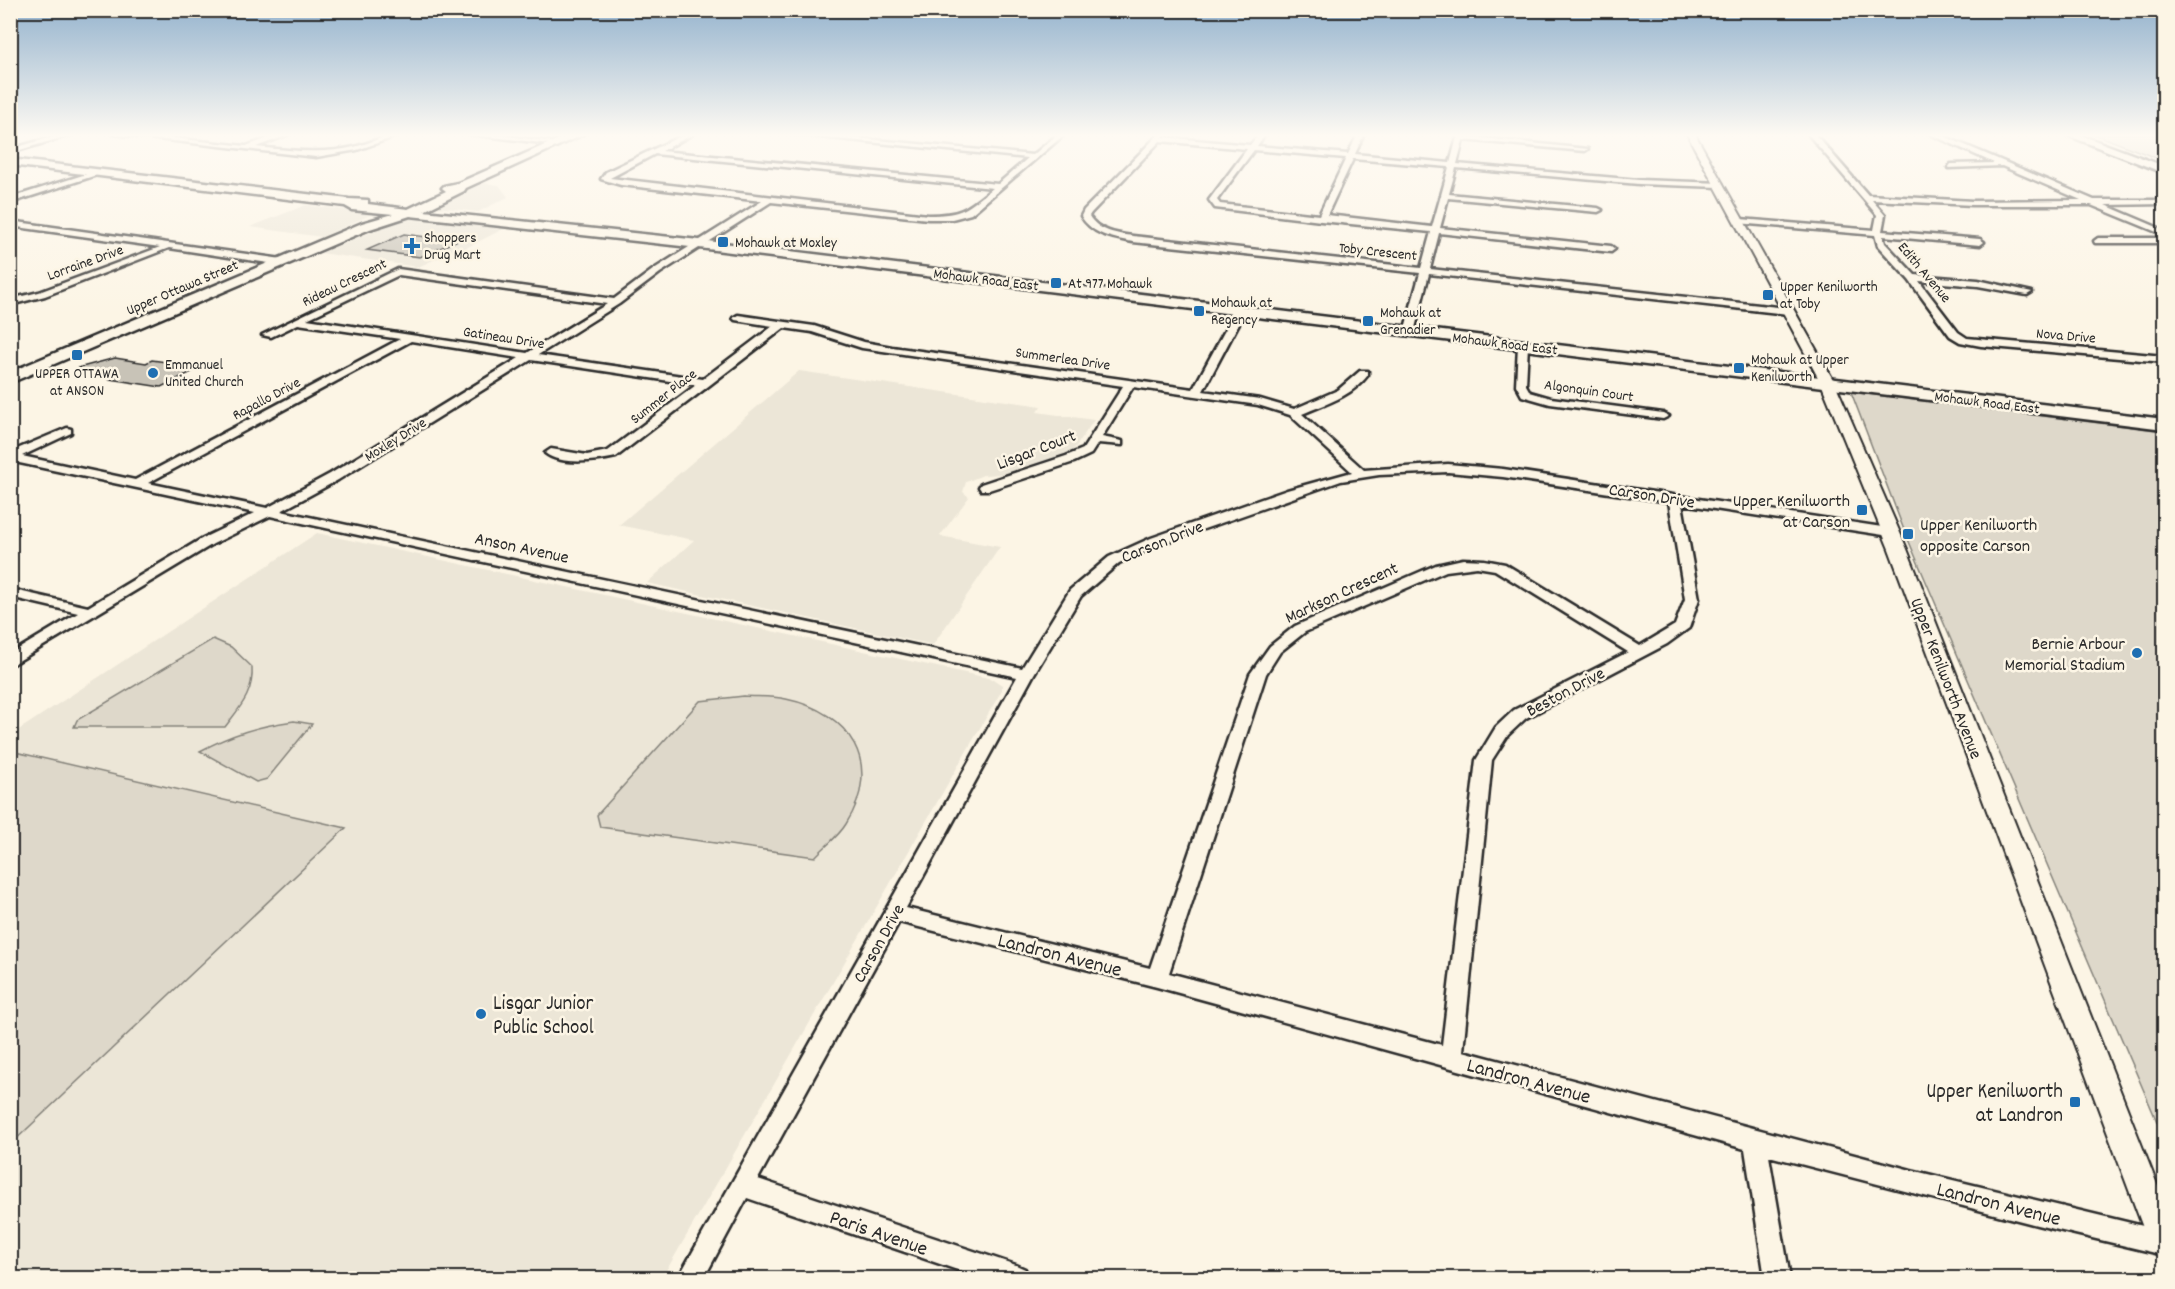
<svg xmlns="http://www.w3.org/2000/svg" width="2175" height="1289" font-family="Dekko,sans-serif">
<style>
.built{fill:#ece6d7}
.green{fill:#ded8ca;stroke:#84827a;stroke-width:1.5}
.building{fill:#c8c3b7;stroke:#2b2b2b;stroke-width:1.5}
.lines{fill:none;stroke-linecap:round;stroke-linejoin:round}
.minor-casing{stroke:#2b2b2b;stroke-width:5}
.tertiary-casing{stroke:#2b2b2b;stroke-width:4}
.secondary-casing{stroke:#2b2b2b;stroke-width:5}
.minor{fill:#fcf5e5;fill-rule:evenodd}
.tertiary{fill:#fcf5e5;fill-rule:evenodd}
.secondary{fill:#fcf5e5;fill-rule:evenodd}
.poi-dot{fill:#1f6fb2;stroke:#fcf5e5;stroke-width:2}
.labels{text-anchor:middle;stroke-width:5;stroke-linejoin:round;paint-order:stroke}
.far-poi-label{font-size:15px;fill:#2b2b2b;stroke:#fcf5e5;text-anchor:start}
.far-street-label{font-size:15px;fill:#2b2b2b;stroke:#fcf5e5}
.street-label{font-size:18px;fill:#2b2b2b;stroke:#fcf5e5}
.poi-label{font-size:18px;fill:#2b2b2b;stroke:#fcf5e5;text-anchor:end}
.near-street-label{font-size:21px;fill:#2b2b2b;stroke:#fcf5e5}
.near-poi-label{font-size:21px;fill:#2b2b2b;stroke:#fcf5e5;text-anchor:start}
</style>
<rect width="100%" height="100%" fill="#fcf5e5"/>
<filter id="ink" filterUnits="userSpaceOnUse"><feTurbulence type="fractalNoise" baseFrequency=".0167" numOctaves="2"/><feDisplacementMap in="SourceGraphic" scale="12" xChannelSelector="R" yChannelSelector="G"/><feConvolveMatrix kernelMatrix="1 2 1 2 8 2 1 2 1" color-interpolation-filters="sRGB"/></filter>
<g filter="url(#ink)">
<g class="built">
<polygon points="483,183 499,185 508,197 478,212 437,207 441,202"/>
<polygon points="306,205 370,213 372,214 322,237 250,227"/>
<polygon points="414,218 507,227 460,251 453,251 418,267 321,253 398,221"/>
<polygon points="799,371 1041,406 1037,412 1094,420 1075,448 1067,454 1002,474 983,475 966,482 963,492 969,497 940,536 1000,547 933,645 647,583 694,540 619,525"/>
<polygon points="317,533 993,679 1002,685 1002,690 662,1278 11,1278 11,1144 346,828 11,751 11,735"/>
</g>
<g class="green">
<polygon points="2093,134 2164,134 2164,161 2102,137"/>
<polygon points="1851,392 2164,431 2164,1138 1904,530"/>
<path d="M213,639L231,647L252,667C254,693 240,707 225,727H74L77,720Z"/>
<path d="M744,696C758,697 772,696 786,699C850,712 884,764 846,824C839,836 825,846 815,857L600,827L597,815L700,701Z"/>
<path d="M294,721L312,724L267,779L256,782L200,751C232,734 258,726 294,721Z"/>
<polygon points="11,751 346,828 11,1144 10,751"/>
</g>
<g class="building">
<polygon points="404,234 456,241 420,257 367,250"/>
<polygon points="115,358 146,363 152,360 202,367 161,387 110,379 118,375 78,368"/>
</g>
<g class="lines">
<defs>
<g id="minor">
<polygon points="63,134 74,134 10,153 10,149"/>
<path d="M113,134H136L246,146L280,134H290L256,147C289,150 321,155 354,147C371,143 386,134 403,134L357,150L316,157Z"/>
<polygon points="469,134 492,134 561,143 558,145"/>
<path d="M685,134H693L662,151L998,184L1028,158L790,134H815L1033,155L1058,134H1065L971,214L952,219H928L771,202L660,273L619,304L538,355L703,379L773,326L735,320L733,318L738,315L814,326L864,342L892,347L1193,389L1236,310L1241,307L1246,310L1203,391L1260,399L1294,409L1338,390L1360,371H1368V375C1351,397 1326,404 1302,414L1364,470L1448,464L1503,469L1895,529L1897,532L1890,536L1682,504L1699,599L1689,628L1667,644L1526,718L1508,735L1492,760L1463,1051L1911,1170L2164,1231V1255L2037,1225L1769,1156L1790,1278H1765L1745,1149L1157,987L899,922L758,1179L1016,1265L1025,1269L1028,1278H981L747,1198L704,1278H678L1017,677L270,516L213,544L10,666V654L78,613L10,597V589L88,607L203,538L255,513L10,461V452L67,428L71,429V433L22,456L135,480L400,339L298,324L271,337L262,335L398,269L614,299L654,269L762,201L621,185L601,179L606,172ZM655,154L993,188C967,209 963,215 928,215L610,178ZM399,275L607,304L527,353L307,319ZM784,328L812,332L862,348L1123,386L1083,449L1066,456L981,484L979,487L981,490H989L1074,462L1091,454L1098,443L1122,445V441L1102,437L1133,387L1258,405L1290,415L1352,472L1287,490L1151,538L1109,557L1070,590L1022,668L281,511L338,480L531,360L696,385L608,451L587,455L551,449L545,453C561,466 598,461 616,457ZM411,341L519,358L330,474L267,508L148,483ZM1448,472L1503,477L1669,502L1685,599L1675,625L1640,646L1505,564L1484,560L1463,559L1436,565L1295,626L1270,646L1250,674L1150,968L906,908L1034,674L1081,596L1119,563L1161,544L1341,481L1379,475ZM1477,567L1495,570L1628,652L1514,710L1496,727L1476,760L1442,1045L1169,973L1266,674L1280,652L1305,632L1446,571Z"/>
<path d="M1159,134H1166L1163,137L1250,145L1259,134H1265L1257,146L1348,154L1358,134H1364L1355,154L1450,163L1458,134H1464V136L1588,149L1585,151L1463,140L1457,164L1639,180L1722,183V187H1719L1639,184L1456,168L1449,194L1598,208L1602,210L1598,212L1448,198L1440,228L1611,246L1615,249L1611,252L1439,233L1430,269L1788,308L1793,311L1788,314L1429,274L1414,332L1405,334L1404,332L1420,273L1133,242C1113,238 1092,235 1081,216L1084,210ZM1160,141L1247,149L1209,200L1215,208L1321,221L1431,232L1421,268L1133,236C1117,234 1098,231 1089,216L1091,213ZM1254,150L1346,158L1319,215L1220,204L1217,200ZM1353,159L1449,167L1432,227L1327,215Z"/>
<polygon points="1808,134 1815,134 1868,195 1973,201 2081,200 2002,166 1948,168 1951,164 1994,163 1930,134 1939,134 2094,200 2164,200 2164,204 2105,205 2164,230 2164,235 2091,205 1973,205 1872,200 1885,215 1882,231 1980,239 1984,242 1980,245 1883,236 1885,243 1915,275 1978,280 2032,292 2027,295 1978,286 1919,281 1958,332 1967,338 2164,356 2164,362 1981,346 1960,342 1950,336 1909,280 1878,246 1875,235 1737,223 1737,219 1740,219 1874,230 1877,215"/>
<polygon points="99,170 106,172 10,203 10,198"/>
<polygon points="10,221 282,259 286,262 282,265 169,248 45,296 10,305 10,299 39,292 160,247 10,226"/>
<polygon points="2098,238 2164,238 2164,243 2095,243 2094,241"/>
<polygon points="1523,342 1528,345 1526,385 1530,392 1551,398 1663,413 1669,416 1663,419 1550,404 1522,396 1516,385 1518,345"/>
</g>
<polygon id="tertiary" points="1687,134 1695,134 1835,383 1907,549 2164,1202 2164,1257 2153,1252 2148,1241 1889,549 1821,383"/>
<g id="secondary">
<polygon points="570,134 584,134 466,188 464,191 424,211 699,240 2164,419 2164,429 699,248 410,216 370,229 10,383 10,372 362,223 393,214 352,210 345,206 10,165 10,159 349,199 368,200 368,204 408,209 446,191 442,188 444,186 458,183"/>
<polygon points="2064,134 2078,134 2164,166 2164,173"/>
</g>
</defs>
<use href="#minor" class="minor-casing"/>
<use href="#tertiary" class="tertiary-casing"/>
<use href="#secondary" class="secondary-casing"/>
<use href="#minor" class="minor"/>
<use href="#tertiary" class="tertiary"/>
<use href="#secondary" class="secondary"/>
</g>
</g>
<linearGradient id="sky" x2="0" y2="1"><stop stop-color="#93b2cd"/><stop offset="0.43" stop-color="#fefaf3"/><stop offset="1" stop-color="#fefaf3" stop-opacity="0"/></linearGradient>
<rect width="2175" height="315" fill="url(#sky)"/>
<g class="poi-dot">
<rect x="717" y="236" width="12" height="12" rx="3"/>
<path d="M409 237h6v6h6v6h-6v6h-6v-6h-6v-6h6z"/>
<rect x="1050" y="277" width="12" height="12" rx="3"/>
<rect x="1762" y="289" width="12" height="12" rx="3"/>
<rect x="1193" y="305" width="12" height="12" rx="3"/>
<rect x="1362" y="315" width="12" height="12" rx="3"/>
<rect x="71" y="349" width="12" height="12" rx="3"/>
<rect x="1733" y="362" width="12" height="12" rx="3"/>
<circle cx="153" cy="373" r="6"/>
<rect x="1856" y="504" width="12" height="12" rx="3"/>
<rect x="1902" y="528" width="12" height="12" rx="3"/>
<circle cx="2137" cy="653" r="6"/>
<circle cx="481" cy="1014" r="6"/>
<rect x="2069" y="1096" width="12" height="12" rx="3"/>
</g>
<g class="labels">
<g class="far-poi-label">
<text x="424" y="242">Shoppers<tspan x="424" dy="17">Drug Mart</tspan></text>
<text x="735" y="247">Mohawk at Moxley</text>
<text x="1068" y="288">At 977 Mohawk</text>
<text x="1780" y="291">Upper Kenilworth<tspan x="1780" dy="17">at Toby</tspan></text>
<text x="1211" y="307">Mohawk at<tspan x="1211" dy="17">Regency</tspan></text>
<text x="1380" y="317">Mohawk at<tspan x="1380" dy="17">Grenadier</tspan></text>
<text x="1751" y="364">Mohawk at Upper<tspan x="1751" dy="17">Kenilworth</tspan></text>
<text x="165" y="369">Emmanuel<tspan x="165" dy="17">United Church</tspan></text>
<text x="77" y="378" text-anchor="middle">UPPER OTTAWA<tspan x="77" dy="17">at ANSON</tspan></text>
</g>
<g class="far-street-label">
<text transform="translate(1378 251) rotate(6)" y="5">Toby Crescent</text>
<text transform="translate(85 262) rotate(-20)" y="5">Lorraine Drive</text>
<text transform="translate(1925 272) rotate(50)" y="5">Edith Avenue</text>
<text transform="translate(986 279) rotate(7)" y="5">Mohawk Road East</text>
<text transform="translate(344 282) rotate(-26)" y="5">Rideau Crescent</text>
<text transform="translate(182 287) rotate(-23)" y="5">Upper Ottawa Street</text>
<text transform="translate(2066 335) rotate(5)" y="5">Nova Drive</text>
<text transform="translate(504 337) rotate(9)" y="5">Gatineau Drive</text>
<text transform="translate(1505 343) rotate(7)" y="5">Mohawk Road East</text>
<text transform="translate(1063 358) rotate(8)" y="5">Summerlea Drive</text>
<text transform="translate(1589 390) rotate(8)" y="5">Algonquin Court</text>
<text transform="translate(663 396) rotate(-38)" y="5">Summer Place</text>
<text transform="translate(266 398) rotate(-28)" y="5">Rapallo Drive</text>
<text transform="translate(1987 402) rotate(7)" y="5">Mohawk Road East</text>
<text transform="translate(395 439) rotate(-32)" y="5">Moxley Drive</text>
</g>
<g class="street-label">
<text transform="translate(1036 449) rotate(-21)" y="6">Lisgar Court</text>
<text transform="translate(1652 495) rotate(9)" y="6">Carson Drive</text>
<text transform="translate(1162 541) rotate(-22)" y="6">Carson Drive</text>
<text transform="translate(522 547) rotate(12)" y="6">Anson Avenue</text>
<text transform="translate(1341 592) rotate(-25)" y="6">Markson Crescent</text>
<text transform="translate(1947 678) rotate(69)" y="6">Upper Kenilworth Avenue</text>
<text transform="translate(1565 691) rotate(-28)" y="6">Beston Drive</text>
<text transform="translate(878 943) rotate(-61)" y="6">Carson Drive</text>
</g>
<g class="poi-label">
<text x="1850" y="506">Upper Kenilworth<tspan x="1850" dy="21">at Carson</tspan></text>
<text x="1920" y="530" text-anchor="start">Upper Kenilworth<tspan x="1920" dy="21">opposite Carson</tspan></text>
<text x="2125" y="649">Bernie Arbour<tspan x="2125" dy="21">Memorial Stadium</tspan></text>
</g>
<g class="near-street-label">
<text transform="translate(1060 954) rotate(14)" y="7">Landron Avenue</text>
<text transform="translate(1529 1080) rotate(15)" y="7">Landron Avenue</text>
<text transform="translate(1999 1203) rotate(14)" y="7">Landron Avenue</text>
<text transform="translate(879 1232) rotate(19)" y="7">Paris Avenue</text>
</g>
<g class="near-poi-label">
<text x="493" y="1009">Lisgar Junior<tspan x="493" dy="24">Public School</tspan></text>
<text x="2063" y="1097" text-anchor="end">Upper Kenilworth<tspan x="2063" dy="24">at Landron</tspan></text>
</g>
</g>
<rect width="2175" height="1289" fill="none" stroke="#fcf5e5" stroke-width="36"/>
<rect x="18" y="18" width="2139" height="1253" fill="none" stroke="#2b2b2b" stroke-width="2" filter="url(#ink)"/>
</svg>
